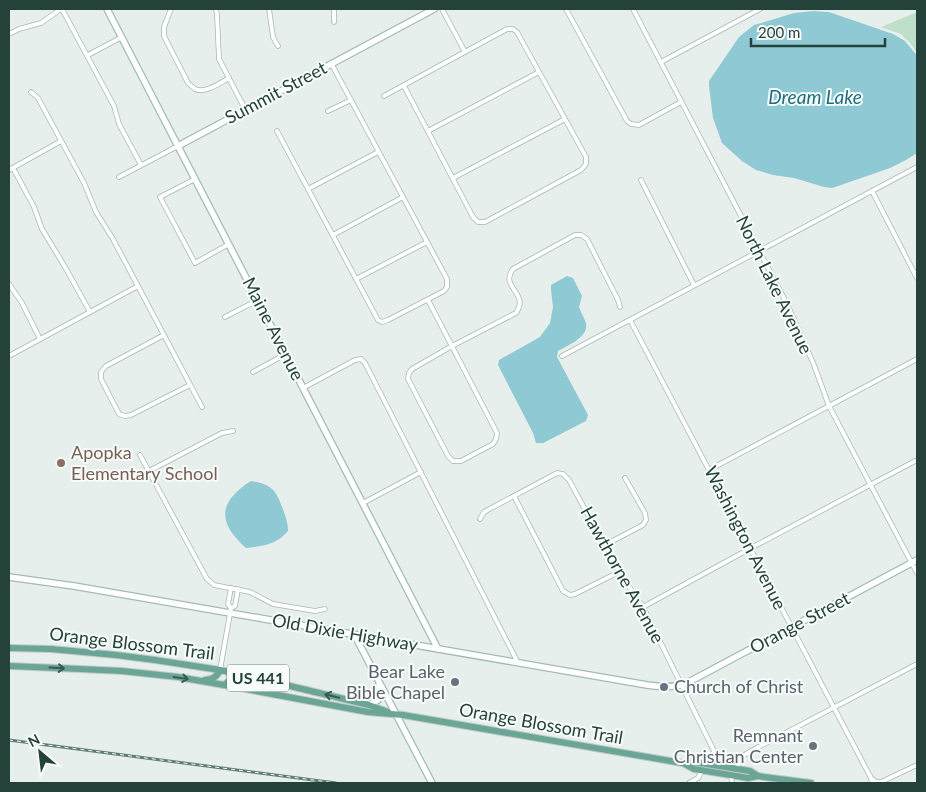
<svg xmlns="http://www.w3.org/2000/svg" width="926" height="792" font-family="Lato,sans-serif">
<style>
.green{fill:#bfe0c8}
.water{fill:#8ec9d4}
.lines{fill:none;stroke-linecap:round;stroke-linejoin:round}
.street-casing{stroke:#a8b8b2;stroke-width:5.5}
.secondary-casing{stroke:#a4bbb3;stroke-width:8}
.primary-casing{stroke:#c2cac8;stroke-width:8}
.street{stroke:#fff;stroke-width:4}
.secondary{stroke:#fff;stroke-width:5.5}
.primary{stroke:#6aa596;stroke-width:6}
.rail-casing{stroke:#5f7d75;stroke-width:3}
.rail{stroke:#f7fbf9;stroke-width:1;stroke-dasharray:4;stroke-linecap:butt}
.oneway{stroke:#365b51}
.education-dot{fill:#8d6e63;stroke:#f7fbf9;stroke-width:2}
.worship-dot{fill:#6b7280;stroke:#f7fbf9;stroke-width:2}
.labels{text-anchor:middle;stroke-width:4;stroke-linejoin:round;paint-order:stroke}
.shield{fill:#f7fbf9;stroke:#637a73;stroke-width:1}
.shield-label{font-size:16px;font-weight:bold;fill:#24423a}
.street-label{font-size:18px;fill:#24423a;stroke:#f7fbf9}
.education-label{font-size:18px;fill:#785e54;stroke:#f7fbf9;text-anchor:start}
.worship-label{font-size:18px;fill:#5b616d;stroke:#f7fbf9;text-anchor:end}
.water-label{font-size:19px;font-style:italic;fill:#1c6f80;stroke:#f7fbf9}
</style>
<rect width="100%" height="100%" fill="#e6efeb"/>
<polygon class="green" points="917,12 917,53 910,43 901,34 881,27"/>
<g class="water">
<polygon points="813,11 829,12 893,34 905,41 915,53 917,56 917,153 906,160 890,168 841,185 832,188 824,187 794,178 773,175 756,170 742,161 722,143 713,118 709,86 709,81 739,37 754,25 768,21 794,13"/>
<path d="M567,276L573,278L582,296L579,307C581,312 584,318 586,323C589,337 568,345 558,351L557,357L588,415L586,421L543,443H536L533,433L498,365L499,360L540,337L550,323L553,307L551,290V285Z"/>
<path d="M251,481C270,484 276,489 282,507C285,515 288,522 288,531C276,545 263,546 246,548C217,522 218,502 251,481Z"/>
</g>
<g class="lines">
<defs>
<g id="street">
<polyline points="62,9 114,106 119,124 141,165"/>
<path d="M171,9L164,27V36L188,83C189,84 194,88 195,89C205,94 220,83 229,78"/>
<polyline points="216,9 217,15 219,59 245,109"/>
<polyline points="269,9 273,37 278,46"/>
<polyline points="334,9 334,22"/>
<polyline points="442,9 465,52"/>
<polyline points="566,9 627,121 631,124 639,125 681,102"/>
<polyline points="633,9 788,306 814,365 829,406 917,573"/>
<polyline points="9,34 19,29 41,23 61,9"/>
<polyline points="88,55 122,37"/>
<polyline points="661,62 760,9"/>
<polyline points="31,92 38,98 84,183 96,212 113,239 202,407"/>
<polyline points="384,96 507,29 513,29 517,32 586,157 586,164 581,170 485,222 478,222 473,217 404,86"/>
<polyline points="328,111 351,100"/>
<polyline points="277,131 378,320 382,322 388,320 444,291 447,287 447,279 331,63"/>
<polyline points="428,131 539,72"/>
<polyline points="13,168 34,207 42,229 65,267 90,312"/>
<polyline points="9,170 61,141"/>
<polyline points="119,177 178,146"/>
<polyline points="453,178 565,119"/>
<polyline points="195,179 160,197 195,263 229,244"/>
<polyline points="641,180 694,285"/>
<polyline points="308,189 378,152"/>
<polyline points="872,191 917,278"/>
<polyline points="333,235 403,197"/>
<polyline points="356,279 427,242"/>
<polyline points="9,284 22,303 40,339"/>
<path d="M428,300L497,433L496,439L493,444L461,461H453L448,456L408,379L409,373L412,369L452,346L516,313C530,293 499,287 513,269L575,235H581L587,239L618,300L620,307"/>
<polyline points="225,317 258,300"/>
<polyline points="630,320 871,778 872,783"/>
<polyline points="164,335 106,366 101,372 101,379 119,414 125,416 131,415 190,385"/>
<polyline points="9,356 138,286"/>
<polyline points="562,356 917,167"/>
<polyline points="253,372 286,354"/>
<polyline points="303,388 355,360 361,359 365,363 518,663"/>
<polyline points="140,455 207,579 214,585 250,592 273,604 315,611 325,609"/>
<polyline points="709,470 917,359"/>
<polyline points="149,471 222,433 233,431"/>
<polyline points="514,496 563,591 570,595 575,594 619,572"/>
<polyline points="363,503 421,472"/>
<polyline points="480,519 484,512 557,473 563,474 569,480 619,572 643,607 715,753 718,761 717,766"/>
<polyline points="605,545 643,525 646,520 645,513 625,478"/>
<polyline points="643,607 751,548 917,460"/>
<polyline points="231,608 235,606 238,589"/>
<polyline points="231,608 228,604 231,588"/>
<polyline points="220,670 231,608"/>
<path d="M737,769C739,758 742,756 751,751L917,664"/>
<polyline points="731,775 732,783"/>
<polyline points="871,778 876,782 881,782 917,765"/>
<polyline points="689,783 698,778 702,770"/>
</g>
<g id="secondary">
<polyline points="107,9 438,649"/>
<polyline points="178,146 434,9"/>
<path d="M9,577L74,586L647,685C661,687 674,688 687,683L917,560"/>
<polyline points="354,634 432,783"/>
<polyline points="369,705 378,700 380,694 379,685"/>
</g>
<g id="primary">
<polyline points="9,648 51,649 116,655 155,660 220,670 265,680 369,705 388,712"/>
<polyline points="9,666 80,669 122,671 178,677 224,685 368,712 403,715 682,763 694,762 750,771 758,776 764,777 811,783"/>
<path d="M205,680C213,679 217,677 220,670"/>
<polyline points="224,685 234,677 241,676"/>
<polyline points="683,763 694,769 748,778 758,776"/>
</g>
</defs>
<use href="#street" class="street-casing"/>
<use href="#secondary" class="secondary-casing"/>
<use href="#primary" class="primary-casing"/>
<use href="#street" class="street"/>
<use href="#secondary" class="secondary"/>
<use href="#primary" class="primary"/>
<defs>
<polyline id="rail" points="9,740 336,783"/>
</defs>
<use href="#rail" class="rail-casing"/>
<use href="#rail" class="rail"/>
</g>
<defs><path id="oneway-shaft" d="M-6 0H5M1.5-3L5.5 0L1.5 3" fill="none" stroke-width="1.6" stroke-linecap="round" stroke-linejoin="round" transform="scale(1.25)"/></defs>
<g class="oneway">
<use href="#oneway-shaft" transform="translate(57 668) rotate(3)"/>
<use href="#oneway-shaft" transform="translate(181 678) rotate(8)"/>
<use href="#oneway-shaft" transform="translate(332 696) rotate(-166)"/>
</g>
<circle class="education-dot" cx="61" cy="463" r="5"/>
<g class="worship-dot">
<circle cx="455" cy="682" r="5"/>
<circle cx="664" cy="687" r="5"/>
<circle cx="813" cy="746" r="5"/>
</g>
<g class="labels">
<rect class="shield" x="227" y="664.5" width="62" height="27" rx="4"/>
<g class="shield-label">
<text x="258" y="684">US 441</text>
</g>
<g class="street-label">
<text transform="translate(276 93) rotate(-28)" y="6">Summit Street</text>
<text transform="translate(774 285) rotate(64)" y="6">North Lake Avenue</text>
<text transform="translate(273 329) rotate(63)" y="6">Maine Avenue</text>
<text transform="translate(745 538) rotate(63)" y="6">Washington Avenue</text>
<text transform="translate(622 575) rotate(61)" y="6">Hawthorne Avenue</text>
<text transform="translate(800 623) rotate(-28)" y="6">Orange Street</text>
<text transform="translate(345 633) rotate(10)" y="6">Old Dixie Highway</text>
<text transform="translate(132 644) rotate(7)" y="6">Orange Blossom Trail</text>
<text transform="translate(541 724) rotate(10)" y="6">Orange Blossom Trail</text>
</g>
<g class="education-label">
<text x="71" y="459">Apopka<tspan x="71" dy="21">Elementary School</tspan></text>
</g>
<g class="worship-label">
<text x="445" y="678">Bear Lake<tspan x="445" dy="21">Bible Chapel</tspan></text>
<text x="674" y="693" text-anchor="start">Church of Christ</text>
<text x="803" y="742">Remnant<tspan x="803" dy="21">Christian Center</tspan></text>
</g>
<g class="water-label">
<text x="815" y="104">Dream Lake</text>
</g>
</g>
<rect width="926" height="792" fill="none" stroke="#24423a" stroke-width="20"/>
<g transform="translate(40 752) rotate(332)" stroke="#f7fbf9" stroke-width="4" paint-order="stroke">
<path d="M0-4L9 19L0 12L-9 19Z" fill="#24423a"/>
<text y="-8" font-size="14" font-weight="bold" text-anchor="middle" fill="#24423a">N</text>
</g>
<path d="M751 38v8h134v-8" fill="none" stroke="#24423a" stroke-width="2.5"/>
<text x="758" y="38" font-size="15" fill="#24423a" stroke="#f7fbf9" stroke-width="4" paint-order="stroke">200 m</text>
</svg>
